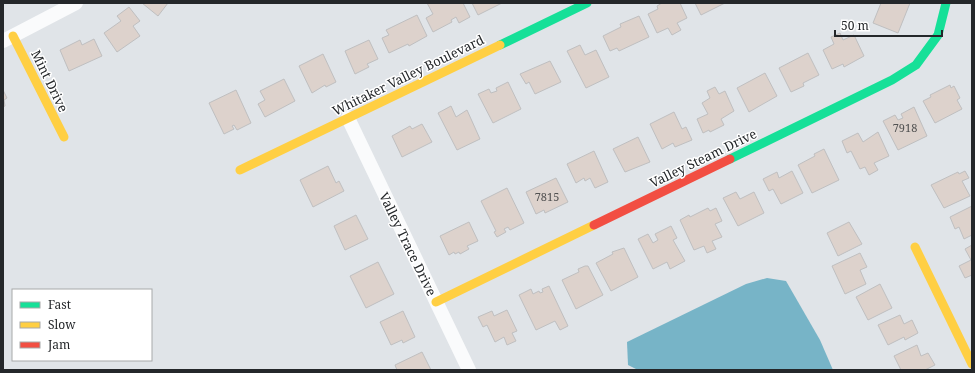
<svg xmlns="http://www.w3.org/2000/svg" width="975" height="373" font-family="'Noto Serif',serif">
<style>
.water{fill:#77b4c7}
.building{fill:#ddd2cc;stroke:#bfbfc0}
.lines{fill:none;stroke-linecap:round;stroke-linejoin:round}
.street{stroke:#fafbfc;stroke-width:14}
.fast{stroke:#16e098;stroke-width:9}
.slow{stroke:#ffcf43;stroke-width:9}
.jam{stroke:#f24e42;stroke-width:9}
.labels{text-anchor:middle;stroke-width:3;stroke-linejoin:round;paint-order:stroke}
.number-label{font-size:11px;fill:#525252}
.street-label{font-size:13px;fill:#24272a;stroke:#fff}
</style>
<rect width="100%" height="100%" fill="#e0e4e8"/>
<polygon class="water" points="767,278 786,281 820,340 833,370 638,370 628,365 627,342 746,284"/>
<g class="building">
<polygon points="142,3 168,3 158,16"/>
<polygon points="427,3 463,3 470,17 459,23 456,17 451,20 452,22 433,32 426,18 433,14"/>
<polygon points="472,3 502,3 478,15"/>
<polygon points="662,3 680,3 687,18 677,23 681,30 672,35 668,28 657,33 648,14 658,9 657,6"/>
<polygon points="695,3 725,3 701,15"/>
<polygon points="881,3 910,3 898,33 873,23"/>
<polygon points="129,7 140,21 133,26 140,36 117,52 104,33 121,21 117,16"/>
<polygon points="417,15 427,36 409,46 408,44 389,53 382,38 389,35 386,30"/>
<polygon points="639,16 649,37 619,51 617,48 610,51 603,36 621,27 620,24"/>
<polygon points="840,33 843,40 854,35 864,56 844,67 843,64 832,69 823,50 834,44 831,37"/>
<polygon points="94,39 102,56 69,71 60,50 80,40 82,45"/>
<polygon points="369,40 378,59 367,64 369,67 355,74 345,51"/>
<polygon points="580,45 585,55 596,50 609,77 586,88 567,51"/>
<polygon points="808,53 819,75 803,83 804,86 791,92 779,68"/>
<polygon points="323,54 336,82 326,87 325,85 312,93 299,66"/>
<polygon points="550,61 561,82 535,94 529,82 526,84 520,74"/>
<polygon points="765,73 777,96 749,112 737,88"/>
<polygon points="284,79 295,101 265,117 258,104 265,100 260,91"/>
<polygon points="508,82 521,109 493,123 478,94 489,89 491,93 497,91 496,88"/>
<polygon points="950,85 951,88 954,86 960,98 957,100 962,109 935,123 923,101 931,97 930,95"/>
<polygon points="715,87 719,94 725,91 734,111 721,119 724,125 710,132 709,130 703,133 697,119 708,114 702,103 710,98 707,91"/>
<polygon points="3,90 7,98 4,100 5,106 3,107"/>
<polygon points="236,90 251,123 237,130 234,125 232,126 234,129 224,134 209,103"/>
<polygon points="451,106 456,117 467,110 480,139 457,150 438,113"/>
<polygon points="914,107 927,136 898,150 883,121 895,115 898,120 903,118 901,114"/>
<polygon points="674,112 682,129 686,127 692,140 675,147 673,143 662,149 650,124"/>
<polygon points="422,124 432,142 402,157 392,136 410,126 412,129"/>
<polygon points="878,132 889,156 874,163 878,170 869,175 865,167 860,169 851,151 847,153 842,141 858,133 863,142"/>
<polygon points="638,137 650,162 625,172 613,149"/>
<polygon points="824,149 839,180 812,193 798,165 815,156 814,154"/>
<polygon points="594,151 608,182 595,188 590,178 585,181 584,178 576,183 567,164"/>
<polygon points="328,166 336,183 339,181 344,191 313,207 300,180"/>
<polygon points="792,171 803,193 781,204 773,189 769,191 763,179 777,172 779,178"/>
<polygon points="965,171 969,178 962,181 970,196 944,208 931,185 958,172 959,174"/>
<polygon points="556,178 568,202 545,213 544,210 536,214 526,192"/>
<polygon points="507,188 524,223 510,230 508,227 504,229 506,232 497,237 494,232 496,231 481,201"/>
<polygon points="736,192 740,199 754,192 764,213 738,226 723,198"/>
<polygon points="972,206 972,235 964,239 959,227 955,229 950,217"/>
<polygon points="708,208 710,211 716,208 722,221 715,224 722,237 712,241 716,249 707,253 704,246 694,250 680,220 689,215 690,217"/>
<polygon points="356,215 368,239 345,250 334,226"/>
<polygon points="469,222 478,241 467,246 469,249 460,254 459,252 455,254 454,252 449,255 440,236"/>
<polygon points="849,222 862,244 838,256 827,233"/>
<polygon points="671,226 677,238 673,240 685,261 670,269 667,262 653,269 638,239 648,234 653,243 658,240 655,234"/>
<polygon points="972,245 972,275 965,278 959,266 971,260 965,249"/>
<polygon points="624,248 638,277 611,291 596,263 613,254 612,252"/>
<polygon points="860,253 867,267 860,270 866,284 845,294 832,266"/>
<polygon points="378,262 394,294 366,308 350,276"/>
<polygon points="585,266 588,266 603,295 576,309 562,280 579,272 578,269"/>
<polygon points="880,284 892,308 868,320 856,297"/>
<polygon points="549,286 568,326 560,330 555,321 536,330 519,295 531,289 533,294 539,291 540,293 543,292 542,289"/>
<polygon points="507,310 517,331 512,333 516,341 507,345 504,337 495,342 487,325 483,327 478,317 492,311 494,316"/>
<polygon points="403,311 415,337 403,343 402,340 391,345 380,322"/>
<polygon points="900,315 904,324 912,320 918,333 905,340 904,337 888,345 878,325"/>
<polygon points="917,345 921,356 928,353 935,365 925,370 901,370 894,356"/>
<polygon points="422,352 431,370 397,370 395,365"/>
</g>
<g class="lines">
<g class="street">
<polyline points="3,41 76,3"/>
<polyline points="348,118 469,370"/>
</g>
<g class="fast">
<polyline points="500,45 587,3"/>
<polyline points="730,159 892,80 916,65 938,35 946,3"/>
</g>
<g class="slow">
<polyline points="13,36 64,137"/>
<polyline points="240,170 500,45"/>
<polyline points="915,247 972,364"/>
<polyline points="436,302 594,225"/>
</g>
<polyline class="jam" points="594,225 730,159"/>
</g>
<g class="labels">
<g class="number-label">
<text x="905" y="132">7918</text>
<text x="547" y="201">7815</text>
</g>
<g class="street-label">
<text transform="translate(408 75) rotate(-26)" y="5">Whitaker Valley Boulevard</text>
<text transform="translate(50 81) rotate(64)" y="5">Mint Drive</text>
<text transform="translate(703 158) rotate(-26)" y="5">Valley Steam Drive</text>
<text transform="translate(408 244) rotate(64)" y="5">Valley Trace Drive</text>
</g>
</g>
<rect width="975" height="373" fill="none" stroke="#24272a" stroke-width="8"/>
<rect x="12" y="289" width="140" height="72" fill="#ffffff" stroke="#a7a9aa"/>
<rect x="20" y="302" width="20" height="6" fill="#16e098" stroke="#a7a9aa"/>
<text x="48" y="309" font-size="12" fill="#24272a">Fast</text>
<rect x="20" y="322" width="20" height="6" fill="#ffcf43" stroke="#a7a9aa"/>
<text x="48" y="329" font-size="12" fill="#24272a">Slow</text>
<rect x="20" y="342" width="20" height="6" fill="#f24e42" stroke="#a7a9aa"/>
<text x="48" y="349" font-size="12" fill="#24272a">Jam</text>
<path d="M835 30v6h107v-6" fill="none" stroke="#24272a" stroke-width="2"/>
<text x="841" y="30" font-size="12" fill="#24272a" stroke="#ffffff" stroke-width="3" paint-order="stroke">50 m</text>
</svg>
